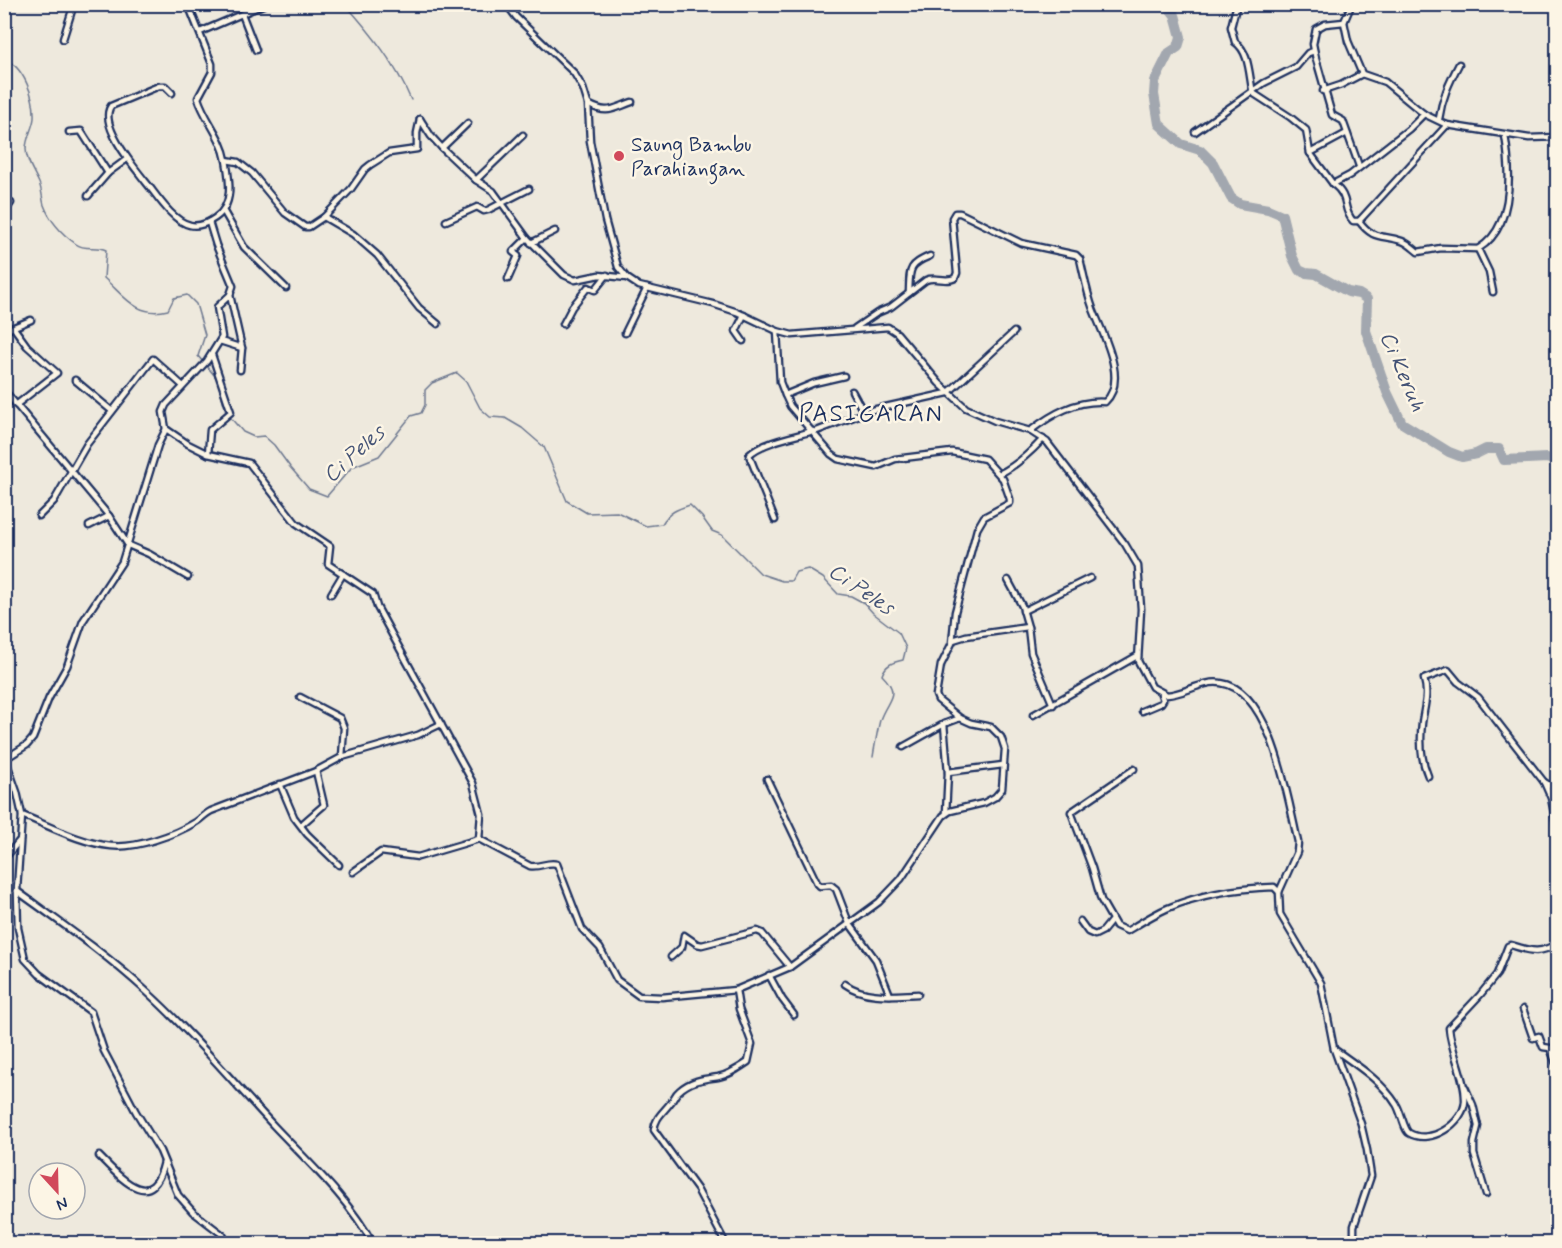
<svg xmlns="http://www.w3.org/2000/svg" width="1562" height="1248" font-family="Mynerve,sans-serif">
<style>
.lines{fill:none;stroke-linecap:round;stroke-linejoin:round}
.stream{stroke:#6c778f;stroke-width:1.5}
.river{stroke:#a2a7af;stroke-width:10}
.minor-casing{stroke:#1b2f5e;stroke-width:9}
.minor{stroke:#fcf5e5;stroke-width:4.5}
.poi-dot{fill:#d1495b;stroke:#fcf5e5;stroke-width:2}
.labels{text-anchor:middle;stroke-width:5;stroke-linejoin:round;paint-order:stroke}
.poi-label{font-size:21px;fill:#1b2f5e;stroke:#fcf5e5;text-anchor:start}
.water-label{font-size:22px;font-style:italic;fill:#445376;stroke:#fcf5e5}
.quarter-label{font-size:24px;letter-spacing:1.5px;fill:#1b2f5e;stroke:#fcf5e5}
</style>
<rect width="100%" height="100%" fill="#eee9dd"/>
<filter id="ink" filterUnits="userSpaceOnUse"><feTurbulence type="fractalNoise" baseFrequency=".0167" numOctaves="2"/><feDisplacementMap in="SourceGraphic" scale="12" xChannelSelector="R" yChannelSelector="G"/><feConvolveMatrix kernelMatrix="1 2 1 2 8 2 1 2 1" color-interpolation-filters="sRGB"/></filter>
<g filter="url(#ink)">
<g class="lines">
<g class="stream">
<path d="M345,4C371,33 396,64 411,100"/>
<path d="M4,59C24,66 35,98 34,118C33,128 26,138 26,149C26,161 34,172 39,183C42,190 42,198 44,205C50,221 62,234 76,244C85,251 96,245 106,250L104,278C125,297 137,318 168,310L174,298L187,295L196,304L205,335L198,356L203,362"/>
<polyline points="206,365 218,380"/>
<polyline points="219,385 226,412"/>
<path d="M229,416L243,432L254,437L264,436L274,445L290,467L309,489L327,496L352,467L379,456L411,416L421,413L425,405V390L432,383L457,373L466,381L480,408L490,417L505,418L522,428L544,447L567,501L587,513L617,512L646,526L662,524C669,512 677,509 690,505L702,517L712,531L722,535L761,574L782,581H791L796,572L808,569L823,578L838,594L851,596L864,603L873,613L899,633L906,648L903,660C893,662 885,665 882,675C902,695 887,699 880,720C877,732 875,745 873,757"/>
</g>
<polyline class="river" points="1166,4 1175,15 1181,37 1178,47 1169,53 1155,81 1154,94 1159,124 1181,144 1200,150 1213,163 1231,198 1240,204 1268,209 1282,215 1292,256 1299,270 1306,273 1316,274 1348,292 1359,294 1367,299 1366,331 1387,392 1402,423 1449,452 1462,457 1476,454 1486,449 1499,449 1504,460 1547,458 1558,462"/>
<defs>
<g id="minor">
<path d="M512,4L510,9L516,17L574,73L583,88L588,104L590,141L605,220L618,267L627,278L639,286L713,304L737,312L777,331L792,335L888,327L897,333L939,383L966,408L995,421L1030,431L1047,442L1125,544L1138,566L1141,609L1138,661L1152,687L1167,695C1185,694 1203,680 1221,683C1272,690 1288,801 1298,842L1297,852L1279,892L1280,914L1321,983L1334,1049L1361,1124L1367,1150L1371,1176L1354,1226V1236L1357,1244"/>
<path d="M1237,4L1231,27L1235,42C1250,52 1249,77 1253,93L1290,117L1306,130L1310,153L1333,184L1350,175L1409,129L1424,114"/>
<polyline points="1348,4 1350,8 1344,22 1348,41 1362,74 1385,82 1424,114 1447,125 1529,138 1558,137"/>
<polyline points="242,14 256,50"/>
<polyline points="1344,22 1325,24 1316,29 1313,44 1316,59 1332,115 1343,121 1359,166"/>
<polyline points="200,32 265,4"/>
<polyline points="63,39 74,4"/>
<polyline points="1323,91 1341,85 1362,74"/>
<path d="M172,93L165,86H159L111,106C98,124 134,167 145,181C156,194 172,221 190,225C198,227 208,223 215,218C234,205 230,182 226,160C222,137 205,120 198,98L212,72V64L188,4"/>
<path d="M588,104C607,115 612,109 632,102"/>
<polyline points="420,119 431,136 442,148 476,180 493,191 527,238 564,275 575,280 599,275 627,278"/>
<path d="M1439,119C1442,98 1449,83 1459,64"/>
<path d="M1447,125L1359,221C1374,241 1382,234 1402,241C1408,243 1413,248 1418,252L1441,248L1478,249"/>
<polyline points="69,132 81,131 108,173"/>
<polyline points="1195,132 1264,83 1296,67 1308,53 1314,51"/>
<polyline points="442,148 468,123"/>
<polyline points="1310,153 1347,133"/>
<polyline points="226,160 238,162 252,173 285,213 305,227 309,227 324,217 351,189 365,169 370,165 389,153 417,149 417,133 420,119"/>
<polyline points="476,180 523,135"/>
<path d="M1333,184C1351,198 1341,208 1353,221H1359"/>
<polyline points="88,196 108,173 127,159"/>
<polyline points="224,212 244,247 286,288"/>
<polyline points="4,213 11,203"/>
<polyline points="324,217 353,234 377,255 419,308 438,324"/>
<polyline points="446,221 477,207 484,211 488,210 529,189"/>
<polyline points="4,229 6,231 4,234"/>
<polyline points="531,243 555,231"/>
<polyline points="508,279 518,256 513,252 527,238"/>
<path d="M1493,292L1489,272L1478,249C1515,227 1511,172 1505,135"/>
<path d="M909,293C910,271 907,265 930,256"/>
<polyline points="230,295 242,348 240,370"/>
<polyline points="563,324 572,307 588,287 595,290 607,275"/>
<polyline points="14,328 27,346 57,373 16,405"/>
<path d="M855,328L877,313L891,307L926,280C936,276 946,283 955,278L957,273L952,218L955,213H960L1021,243L1076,255L1080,259C1084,276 1087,293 1093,309C1102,333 1129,380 1105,402C1076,400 1052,414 1030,431"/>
<polyline points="4,331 31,320"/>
<polyline points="625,333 647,288"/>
<polyline points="220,341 242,348"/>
<polyline points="743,341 736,331 744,315"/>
<polyline points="75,380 112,411"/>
<polyline points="4,390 109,516"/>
<polyline points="852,391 864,413"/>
<polyline points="785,395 814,383 844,376"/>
<path d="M166,429L188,444L208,454L249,463L296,523L330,546L328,564L373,594L377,607L473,783L481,814L479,839L530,866C540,868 548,861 557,864L582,929L600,948L617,980L639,996L662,997L736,990"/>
<polyline points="814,432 872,410 948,393 1014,332"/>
<polyline points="208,454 210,430 231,412 212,355"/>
<path d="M999,474C1016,466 1030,453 1043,439"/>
<polyline points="39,516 54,501 87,444 153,359 183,386"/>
<path d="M775,520L749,455C762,442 796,436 813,431"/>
<polyline points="89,526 109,516 128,545 149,554 188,577"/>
<polyline points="1008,580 1022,606 1028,627 1031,653 1053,705"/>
<polyline points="331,594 343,574"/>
<polyline points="1023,611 1090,578"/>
<polyline points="953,640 966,636 1028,627"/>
<polyline points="300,697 340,718 344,728 342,757"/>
<polyline points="1142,711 1161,703 1163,700 1161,694"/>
<polyline points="1033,715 1137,656"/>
<polyline points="944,724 948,772 946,813"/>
<polyline points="903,747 944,724 960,718"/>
<polyline points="5,758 17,792 22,815 17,890 18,928 25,959 39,974 91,1012 104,1051 136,1112 160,1151 178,1195 193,1212 223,1235 227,1244"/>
<polyline points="5,759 27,745 33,738 49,698 67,666 83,621 122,562 158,445 166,429 163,412 166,405 207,361 222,337 217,307 230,295 233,286 216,245 209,222"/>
<path d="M1134,769L1071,812L1092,868L1101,900L1116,926L1127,931C1140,923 1154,914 1168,908C1201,894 1238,888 1274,887L1279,892"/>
<polyline points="948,772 1003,765"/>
<path d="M1428,776C1421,760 1420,740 1422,723C1424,707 1429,695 1424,679L1448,670L1458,682L1478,697L1544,782"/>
<polyline points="767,779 817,883 820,886 831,885 836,889 849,923 876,960 890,995"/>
<polyline points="280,784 294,817 307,834 339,865"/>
<polyline points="1558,790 1544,782 1551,798 1558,834"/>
<path d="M22,815C50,826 80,843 111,846C135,849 175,835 196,822C201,819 205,814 211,811L316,771L342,757L418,735L441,724"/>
<polyline points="301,825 324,805 316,771"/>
<polyline points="4,859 20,840"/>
<polyline points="353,872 381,852 418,857 479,839"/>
<path d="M17,891C61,923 106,954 146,991C192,1033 232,1081 274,1126C309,1163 349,1199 373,1244"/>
<polyline points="1080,921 1088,932 1095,935 1103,931 1112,920"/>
<polyline points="671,957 682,947 684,935 697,944 702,945 757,931 762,933 790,967"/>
<polyline points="769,975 782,999 794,1015"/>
<path d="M845,984C866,999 893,995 918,994"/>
<polyline points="1523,1009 1533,1038 1539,1036 1543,1047 1550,1048 1558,1069"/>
<path d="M1334,1049C1356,1065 1381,1080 1396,1104C1401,1111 1404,1130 1409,1133C1430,1146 1464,1123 1465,1101C1466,1079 1451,1052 1449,1028L1480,995L1497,974L1508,946L1511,945C1531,951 1539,955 1558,943"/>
<polyline points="1465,1087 1473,1105 1478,1126 1474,1143 1474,1154 1486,1194"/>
<path d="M99,1156C120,1177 152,1215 164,1162"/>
<path d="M726,1244L697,1189L654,1130C655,1117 664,1112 671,1102C674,1099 675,1094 679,1091C691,1080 704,1079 718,1077C729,1075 739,1068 748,1062L752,1044L739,1009L736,990L790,967L879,902L901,879L943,816L950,811L984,803L995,797L1002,789L1005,749L1001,737L991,727L971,723L960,718L938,700L936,695L941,665L952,643L955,612L977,529L984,517L1010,503V499L1003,479L985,459L952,452L895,459L876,467L838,459L831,454L790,406L785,395L780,382L777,331"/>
</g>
</defs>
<use href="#minor" class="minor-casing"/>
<use href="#minor" class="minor"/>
</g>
</g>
<circle class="poi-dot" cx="619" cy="156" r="6"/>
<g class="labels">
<g class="poi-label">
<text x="631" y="151">Saung Bambu<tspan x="631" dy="24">Parahiangan</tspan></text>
</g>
<g class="water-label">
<text transform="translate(1404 371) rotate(67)" y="8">Ci Keruh</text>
<text transform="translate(353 453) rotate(-42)" y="8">Ci Peles</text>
<text transform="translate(862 588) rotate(34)" y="8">Ci Peles</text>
</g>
<g class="quarter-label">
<text x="871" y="421">PASIGARAN</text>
</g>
</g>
<rect width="1562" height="1248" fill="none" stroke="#fcf5e5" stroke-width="24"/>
<rect x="12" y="12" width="1538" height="1224" fill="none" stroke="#1b2f5e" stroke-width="2" filter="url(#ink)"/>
<g transform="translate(57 1191) rotate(158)"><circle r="28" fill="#fcf5e5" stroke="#a2a6af" stroke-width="1.5"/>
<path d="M0-4.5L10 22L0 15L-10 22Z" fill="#d1495b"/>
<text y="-9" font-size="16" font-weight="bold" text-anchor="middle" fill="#1b2f5e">N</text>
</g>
</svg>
